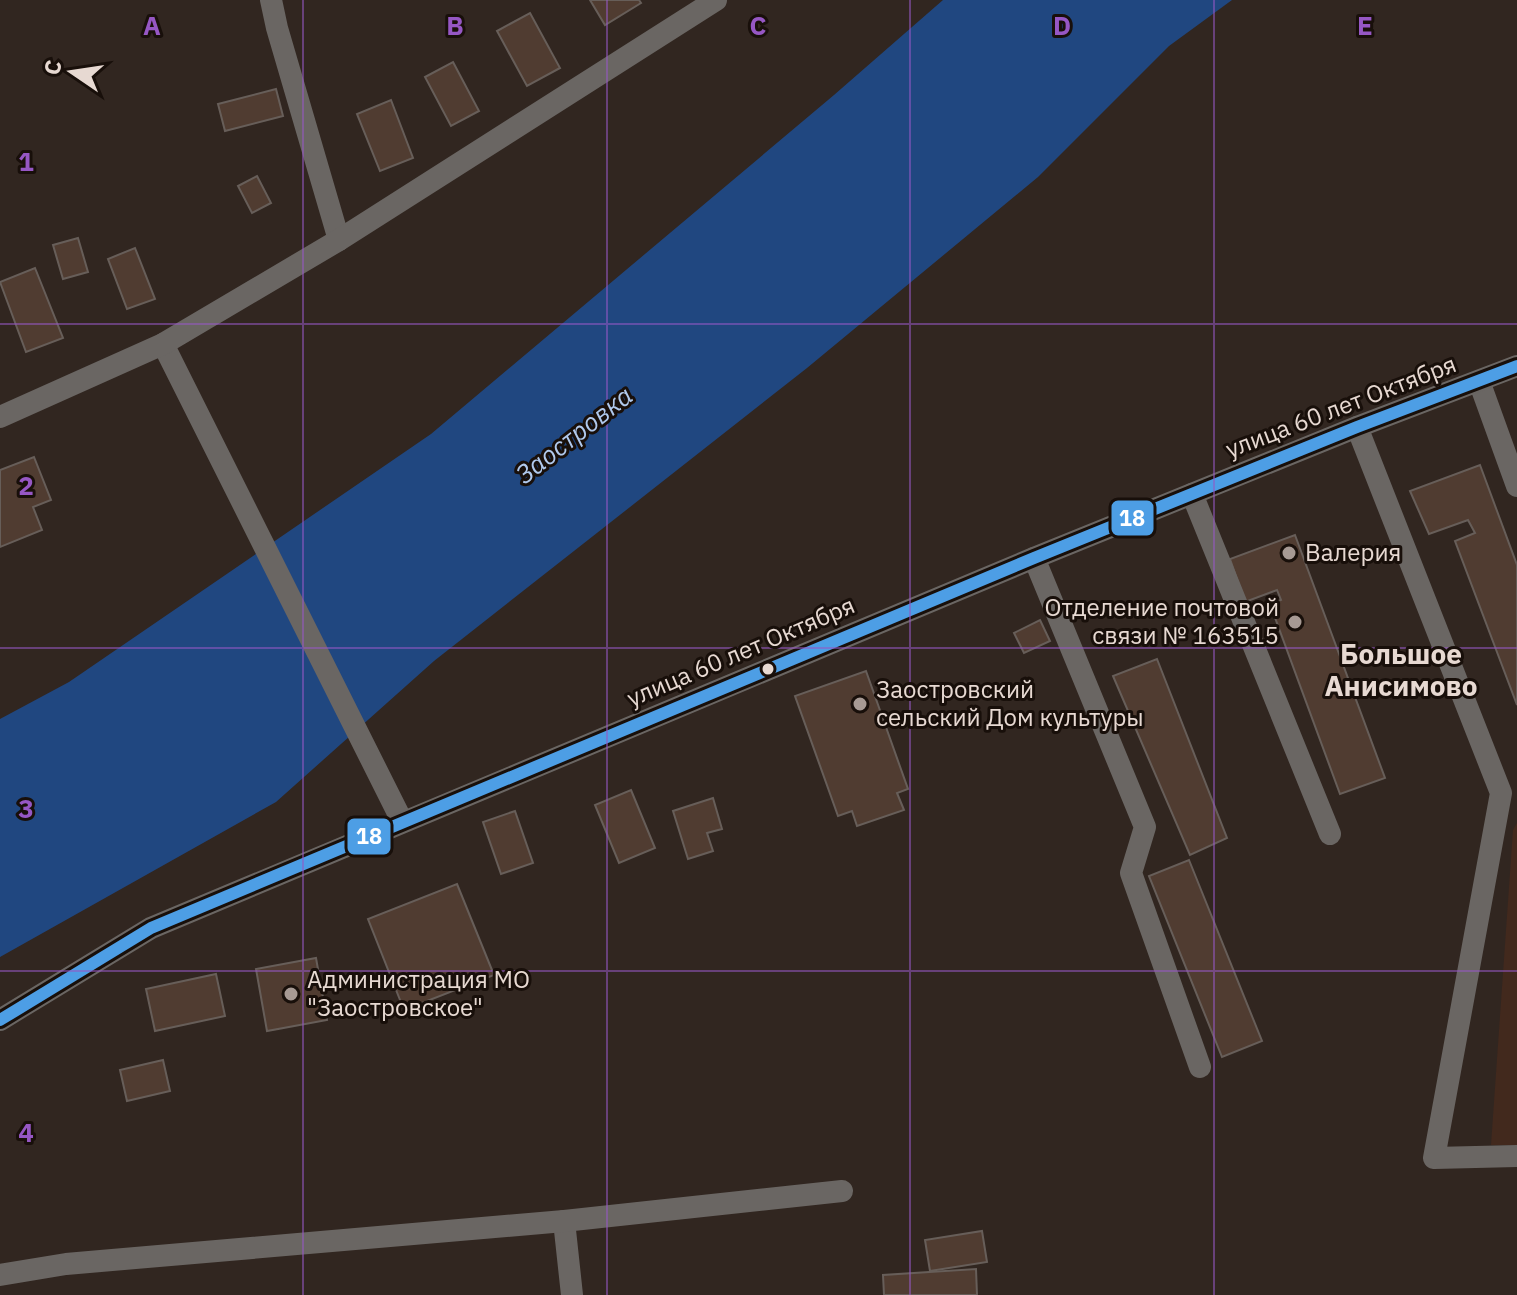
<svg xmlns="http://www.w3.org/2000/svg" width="1517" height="1295" font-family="'IBM Plex Sans',sans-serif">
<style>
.built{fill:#42291d}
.water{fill:#204780}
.building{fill:#503c31;stroke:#675e59;stroke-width:2}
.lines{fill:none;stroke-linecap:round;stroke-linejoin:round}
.minor{stroke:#6a6663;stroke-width:22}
.bus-1-casing{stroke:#180f0a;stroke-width:18}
.bus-1{stroke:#4d9ee5;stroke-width:12}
.grid{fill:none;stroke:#9657c4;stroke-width:2;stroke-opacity:0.55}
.poi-dot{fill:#a79a94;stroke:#180f0a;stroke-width:3}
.bus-dot{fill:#e7d9d2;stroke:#180f0a;stroke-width:3}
.labels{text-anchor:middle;stroke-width:6;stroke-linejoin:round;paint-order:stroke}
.street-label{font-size:24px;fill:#e7d9d2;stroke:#180f0a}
.poi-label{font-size:24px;fill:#e7d9d2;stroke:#180f0a;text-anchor:start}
.water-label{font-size:26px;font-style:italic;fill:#b0c9ed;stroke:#180f0a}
.quarter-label{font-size:28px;font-weight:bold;fill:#e7d9d2;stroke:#180f0a}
.grid-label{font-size:26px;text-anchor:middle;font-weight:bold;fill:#9657c4;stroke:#180f0a;stroke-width:6;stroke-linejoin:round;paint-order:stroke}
.line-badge{stroke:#180f0a;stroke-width:3}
.badge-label{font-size:22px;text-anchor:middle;font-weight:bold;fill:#fff}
</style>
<rect width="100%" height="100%" fill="#312620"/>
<polygon class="built" points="1517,823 1517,1145 1491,1145 1513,830"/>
<polygon class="water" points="943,0 1232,0 1169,46 1038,177 807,368 434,661 276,802 0,957 0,719 69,682 431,434 834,95"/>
<g class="building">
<polygon points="590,0 639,0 641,3 605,25"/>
<polygon points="530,13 560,68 527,86 497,31"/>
<polygon points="453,62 479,111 451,126 425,77"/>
<polygon points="276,89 283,116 225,131 218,104"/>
<polygon points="391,100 413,158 380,171 357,114"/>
<polygon points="257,176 271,203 252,213 238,186"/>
<polygon points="78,238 88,272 63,279 53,245"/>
<polygon points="135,248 155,299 127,309 108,259"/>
<polygon points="35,268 63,338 26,352 0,282"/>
<polygon points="34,457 51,500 33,507 42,530 0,547 0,470"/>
<polygon points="1480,465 1517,565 1517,705 1455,541 1475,533 1468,520 1429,534 1410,491"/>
<polygon points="1295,535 1385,778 1340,794 1270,604 1281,600 1277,590 1245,602 1230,559"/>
<polygon points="1040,620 1050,641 1024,653 1014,633"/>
<polygon points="1157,659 1227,838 1190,855 1113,676"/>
<polygon points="866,671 908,789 897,793 904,810 857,826 852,811 838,816 795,696"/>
<polygon points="631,790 655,848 619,863 595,805"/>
<polygon points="713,798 722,829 707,833 713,851 688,859 673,811"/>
<polygon points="515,811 533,863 501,874 483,822"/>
<polygon points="1189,860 1262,1041 1222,1057 1149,876"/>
<polygon points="457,884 494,975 404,1010 368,919"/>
<polygon points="316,958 327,1020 267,1031 256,969"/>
<polygon points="216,974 225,1016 155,1031 146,989"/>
<polygon points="163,1060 170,1091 127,1101 120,1070"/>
<polygon points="982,1231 987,1262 930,1271 925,1240"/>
<polygon points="976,1269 977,1295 884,1295 883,1275"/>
</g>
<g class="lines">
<g class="minor">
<polyline points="271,0 277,28 339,240"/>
<polyline points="163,344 402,821"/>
<polyline points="1479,381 1517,486"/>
<polyline points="0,417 163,344 339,240 716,0"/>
<polyline points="1357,427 1501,793 1434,1158 1517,1156"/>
<polyline points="1192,494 1330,834"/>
<polyline points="1034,558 1145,827 1131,873 1200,1067"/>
<polyline points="0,1020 151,928 1034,558 1357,427 1517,366"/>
<polyline points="564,1221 572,1295"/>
<polyline points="0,1275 66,1264 564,1221 842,1191"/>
</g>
<defs>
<polyline id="bus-1" points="0,1020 151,928 1034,558 1357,427 1517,366"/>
</defs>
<use href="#bus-1" class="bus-1-casing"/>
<use href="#bus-1" class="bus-1"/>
</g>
<path class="grid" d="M303,0V1295M607,0V1295M910,0V1295M1214,0V1295M0,324H1517M0,648H1517M0,971H1517"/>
<g class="poi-dot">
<circle cx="1289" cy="553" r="8"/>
<circle cx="1295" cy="622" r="8"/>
<circle cx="860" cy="704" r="8"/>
<circle cx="291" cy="994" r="8"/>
</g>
<circle class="bus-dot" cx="768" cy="669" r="7"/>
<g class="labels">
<g class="street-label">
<text transform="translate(1341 407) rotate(-21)" y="8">улица 60 лет Октября</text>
<text transform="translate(741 652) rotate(-23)" y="8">улица 60 лет Октября</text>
</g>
<g class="poi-label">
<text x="1305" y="561">Валерия</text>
<text x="1279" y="616" text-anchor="end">Отделение почтовой<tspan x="1279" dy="28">связи № 163515</tspan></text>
<text x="876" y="698">Заостровский<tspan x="876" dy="28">сельский Дом культуры</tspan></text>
<text x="307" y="988">Администрация МО<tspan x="307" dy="28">"Заостровское"</tspan></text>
</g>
<g class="water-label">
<text transform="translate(574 435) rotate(-38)" y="9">Заостровка</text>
</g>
<g class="quarter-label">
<text x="1401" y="664">Большое<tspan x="1401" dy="32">Анисимово</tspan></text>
</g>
</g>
<g class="grid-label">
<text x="152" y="35">A</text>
<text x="455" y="35">B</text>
<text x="758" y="35">C</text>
<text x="1062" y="35">D</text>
<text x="1365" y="35">E</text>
<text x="26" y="171">1</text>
<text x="26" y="495">2</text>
<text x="26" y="818">3</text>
<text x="26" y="1142">4</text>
</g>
<g class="line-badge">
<rect x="1110" y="499" width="45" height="38" rx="8" fill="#4d9ee5"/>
<rect x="346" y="817" width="46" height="39" rx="8" fill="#4d9ee5"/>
</g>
<g class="badge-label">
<text x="1132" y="526">18</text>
<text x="369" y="844">18</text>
</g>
<g transform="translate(72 72) rotate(283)" stroke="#180f0a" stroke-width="6" paint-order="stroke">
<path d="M0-6L14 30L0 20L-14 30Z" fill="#e7d9d2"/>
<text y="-12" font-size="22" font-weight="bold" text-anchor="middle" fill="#e7d9d2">С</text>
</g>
</svg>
